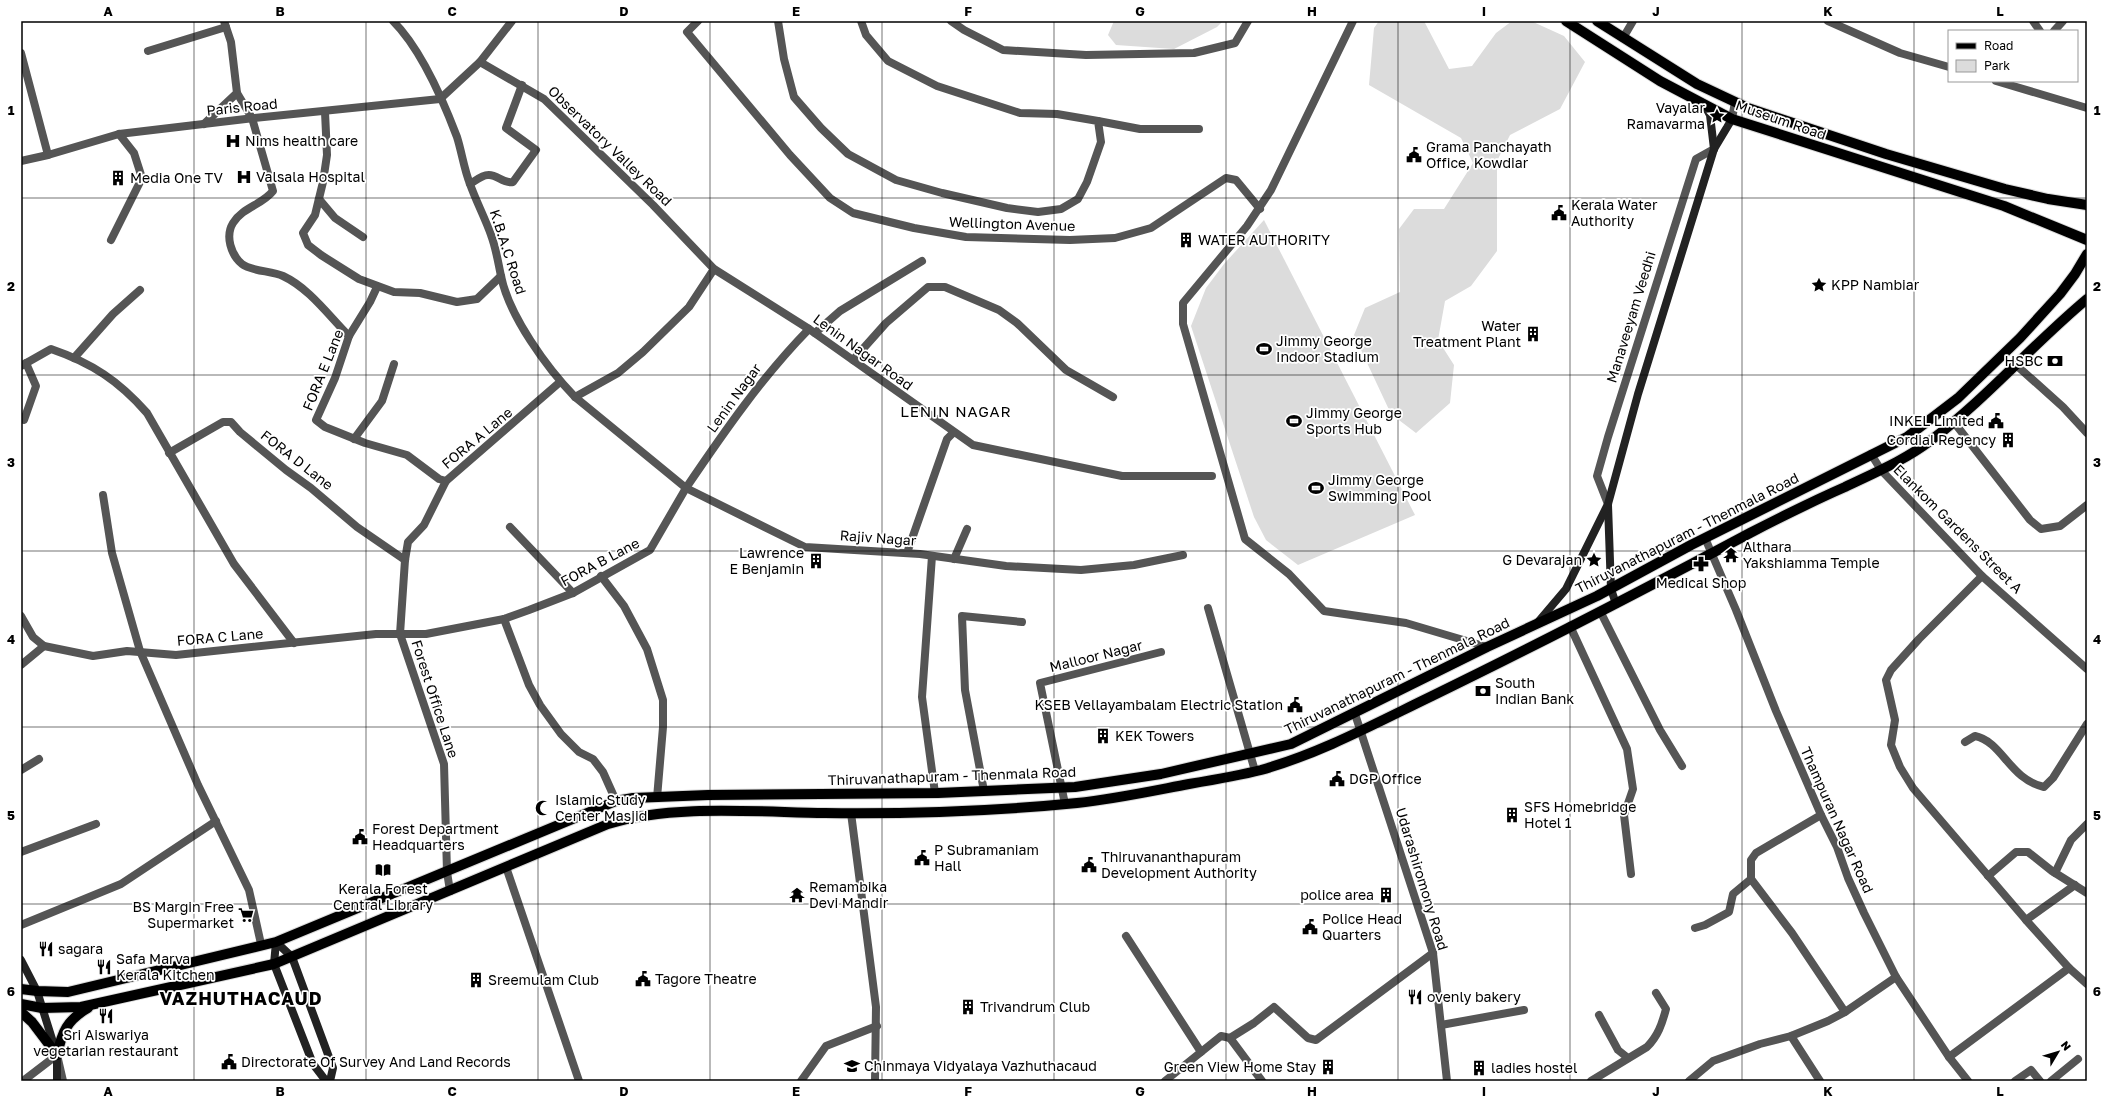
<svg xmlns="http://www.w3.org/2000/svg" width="2108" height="1102" font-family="'Golos Text',sans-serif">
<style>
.green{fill:#dcdcdc}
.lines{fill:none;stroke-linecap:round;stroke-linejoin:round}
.primary-casing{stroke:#dbdbdb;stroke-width:12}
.pedestrian{stroke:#555;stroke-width:8}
.minor{stroke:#555;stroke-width:8}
.tertiary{stroke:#555;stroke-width:8}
.secondary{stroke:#222;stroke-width:8}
.primary{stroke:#000;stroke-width:10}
.grid{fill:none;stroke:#000;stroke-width:1;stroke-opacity:0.55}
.labels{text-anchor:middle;stroke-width:3.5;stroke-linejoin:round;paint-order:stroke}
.street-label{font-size:14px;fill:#000;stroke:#fff}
.poi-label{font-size:14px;fill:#000;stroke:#fff;text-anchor:start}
.neighbourhood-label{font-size:15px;letter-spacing:1px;fill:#000;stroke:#fff}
.district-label{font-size:18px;font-weight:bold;letter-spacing:1px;fill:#000;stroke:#fff}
.neatline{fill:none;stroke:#000;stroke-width:1.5}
.grid-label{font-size:13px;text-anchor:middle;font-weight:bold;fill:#000}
</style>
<rect width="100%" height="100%" fill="#fff"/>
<g class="green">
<polygon points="1114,21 1223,21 1217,27 1174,49 1116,45 1108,35"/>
<polygon points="1379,21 1424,21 1449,69 1472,66 1496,33 1512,21 1531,21 1564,36 1585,62 1560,109 1510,135 1497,161 1497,251 1471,286 1445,301 1438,340 1454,365 1450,403 1416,433 1391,414 1354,335 1365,308 1400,292 1399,229 1414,209 1444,209 1473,163 1461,138 1369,85 1374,28"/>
<polygon points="1264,220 1415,515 1298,565 1266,540 1254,517 1191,326 1206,288 1224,264"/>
</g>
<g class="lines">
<defs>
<g id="primary">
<polyline points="1566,21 1660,81 1732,119 2004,206 2087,240"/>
<polyline points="1597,21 1697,84 1748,108 1886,154 2005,189 2048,199 2087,205"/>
<polyline points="21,989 37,991 68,992 276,942 616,801 633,798 708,795 938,793 1075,787 1161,774 1291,744 1487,647 1597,596 1691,545 1907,437 1958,398 2020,338 2060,294 2075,274 2087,254"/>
<path d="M21,1004L42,1008L81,1007L274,964L608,824C672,804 757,812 825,813C907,814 996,811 1077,803C1115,799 1152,791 1189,784C1213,780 1237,776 1261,770C1321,753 1376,723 1432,696C1539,644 1645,589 1750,533C1781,517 1813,501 1845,487C1874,473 1905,460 1930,441C1987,398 2033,344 2087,299"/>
<polyline points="21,1012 32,1022 57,1055"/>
<path d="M57,1055C62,1032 67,1020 88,1008"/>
</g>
</defs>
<use href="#primary" class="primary-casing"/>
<polyline class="pedestrian" points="1608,504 1597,476 1608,437 1696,159 1714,149"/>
<g class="minor">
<polyline points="698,21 687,32 790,155 830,198 853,213 914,228 966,237 1070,240 1115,238 1151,228 1226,178 1236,180 1260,209"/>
<polyline points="778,21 784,59 794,97 821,128 848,154 896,180 942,193 1007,208 1038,212 1061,209 1078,199 1087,182 1101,142 1098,121 1057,114 1020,113 937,86 888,61 866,35 861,21"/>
<polyline points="951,21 964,30 1003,50 1086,55 1194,53 1235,43 1248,21"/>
<polyline points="1353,21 1271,190 1247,226 1183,303 1183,324 1245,539 1289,574 1324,611 1406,623 1487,647"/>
<polyline points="1828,21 1900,53 1949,67"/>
<polyline points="2033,21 2040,31"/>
<polyline points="2054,31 2063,21"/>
<polyline points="1623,38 1633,21"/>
<polyline points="148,51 226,27"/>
<polyline points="21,53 48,155"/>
<polyline points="480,62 512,21"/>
<polyline points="1996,81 2087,108"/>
<path d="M237,93L252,118L273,191C262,205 243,207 233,223C225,236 231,255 242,264C250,271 272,271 283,276C309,288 329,316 349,336"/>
<polyline points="440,99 480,62 544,99 653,205 714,269 809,329 973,445 1122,476 1212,476"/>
<polyline points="325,112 327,155 323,182 315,215 303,233 308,245 321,255 359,279 394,292 420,293 457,302 477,299 501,276"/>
<polyline points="1098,121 1140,129 1199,129"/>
<polyline points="204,124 237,93 231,42 224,21"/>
<polyline points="21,161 48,155 119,134 254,118 440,99"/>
<path d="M470,184C475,181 482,175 488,175C497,174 503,184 513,182L536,150L506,128L522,85"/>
<polyline points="319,199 335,218 363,237"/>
<polyline points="111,240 142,178 134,153 119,134"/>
<polyline points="377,287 370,302 349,336 335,378 316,420 325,427 365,443 407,455 439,479 446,481"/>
<path d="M809,329C762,377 724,432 686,488L805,547L920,554L1006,566L1081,570L1134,565L1183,555"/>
<polyline points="815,333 840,311 922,261"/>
<polyline points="74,358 113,314 140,290"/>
<polyline points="853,360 886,323 928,287 945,287 999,310 1017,323 1066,370 1113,397"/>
<polyline points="2015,364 2063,407 2087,433"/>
<path d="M21,366L51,349C92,363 119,381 147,413L234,564L294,643"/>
<polyline points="575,397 618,373 643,352 689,307 714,269"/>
<polyline points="24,420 36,386 26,363"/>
<polyline points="1953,421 2030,520 2041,529 2060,526 2087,505"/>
<polyline points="354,439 382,401 394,364"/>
<polyline points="169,453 223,422 231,422 240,432 286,470 311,488 357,527 405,560"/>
<polyline points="1871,454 1881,470 1982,576 2087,669"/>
<polyline points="103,495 112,553 140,651 198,785 249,890 261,944"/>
<polyline points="510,527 573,593"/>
<polyline points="1705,538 1736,610 1776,711 1821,815 1837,847 1848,878 1864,913 1896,977 1949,1057 1968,1081"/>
<polyline points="907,553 947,439 953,433"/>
<polyline points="932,556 922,697 935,793"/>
<polyline points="954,559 967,529"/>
<polyline points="601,576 624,606 647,649 663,700 663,727 657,798"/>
<polyline points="1982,576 1919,639 1891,670 1886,680 1895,720 1891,745 1900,767 1913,788 2026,920 2069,968 2087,984"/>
<polyline points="1208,608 1255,771"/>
<polyline points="1600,611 1660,730 1682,766"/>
<path d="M21,616L33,637L44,646L93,656L127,651L176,655L376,634H426L504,619L529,610L573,593L650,550L686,488L575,397C547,368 509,316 501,276C498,262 496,248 491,235C485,218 476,201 470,184C464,169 462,153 457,137C443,100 421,49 393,21"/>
<polyline points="504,619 529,685 540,705 561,734 579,752 593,759 603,772 616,801"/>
<polyline points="1570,626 1627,749 1633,789 1624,815 1631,874"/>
<polyline points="21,665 44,646"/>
<polyline points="1355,714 1433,953 1447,1081"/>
<path d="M1965,742L1975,736C2003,742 2009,779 2044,787L2053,778L2087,724"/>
<polyline points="21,770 39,759"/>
<polyline points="984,791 965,690 962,616 1022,622"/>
<polyline points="1065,804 1040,683 1161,652"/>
<polyline points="851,813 876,1007 875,1081"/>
<polyline points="1821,815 1756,853 1751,860 1751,879 1792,933 1845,1012"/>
<polyline points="21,852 96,824"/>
<polyline points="506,867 579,1081"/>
<polyline points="2055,873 2071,840 2087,824"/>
<polyline points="1988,876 2016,852 2028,852 2052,871 2087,893"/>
<polyline points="450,891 447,872 444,764 400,634 405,560 408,542 424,525 446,481 560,382"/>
<polyline points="2026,920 2075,885"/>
<polyline points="21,925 121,884 216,821"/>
<polyline points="1695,928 1705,925 1729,912 1733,894 1751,879"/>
<polyline points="1126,936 1201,1052"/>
<polyline points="1599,1015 1618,1050 1628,1058"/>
<polyline points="1441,1025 1524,1010"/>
<polyline points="1791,1036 1820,1081"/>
<polyline points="1949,1057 2069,968"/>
<polyline points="23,1081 57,1055 63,1081"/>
<polyline points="801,1081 826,1046 877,1026"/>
<polyline points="1165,1081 1221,1036 1230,1038"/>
<polyline points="1262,1081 1230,1038 1254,1023 1274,1007 1308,1038 1316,1040 1433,953"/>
<path d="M1591,1081L1647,1047C1658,1036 1662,1024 1666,1009L1656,993"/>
<polyline points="1689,1081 1713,1061 1760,1044 1791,1036 1828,1021 1845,1012 1896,977"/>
<polyline points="2015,1081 2031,1070 2040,1081"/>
<polyline points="2051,1081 2078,1059"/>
</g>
<polyline class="tertiary" points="1732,119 1735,102"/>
<g class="secondary">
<polyline points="1705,106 1710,115 1714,149"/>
<polyline points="1608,505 1611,589 1616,604"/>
<polyline points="1538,622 1566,589 1608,504 1638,394 1714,149 1732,119"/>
<polyline points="276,942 292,957 333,1068 330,1081"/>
<polyline points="276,942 274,964 313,1064 326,1081"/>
<polyline points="21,960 37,991 57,1055 57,1081"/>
</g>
<use href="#primary" class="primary"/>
</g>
<path class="grid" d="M194,21V1081M366,21V1081M538,21V1081M710,21V1081M882,21V1081M1054,21V1081M1226,21V1081M1398,21V1081M1570,21V1081M1742,21V1081M1914,21V1081M21,198H2087M21,375H2087M21,551H2087M21,727H2087M21,904H2087"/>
<defs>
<symbol id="sight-bare" viewBox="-9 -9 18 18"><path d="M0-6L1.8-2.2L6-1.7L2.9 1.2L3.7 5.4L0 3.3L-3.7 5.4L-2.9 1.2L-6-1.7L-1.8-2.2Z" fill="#000" stroke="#fff" stroke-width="2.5" paint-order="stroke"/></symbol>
<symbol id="hospital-bare" viewBox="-9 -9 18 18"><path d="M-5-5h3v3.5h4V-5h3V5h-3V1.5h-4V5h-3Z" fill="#000" stroke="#fff" stroke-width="2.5" paint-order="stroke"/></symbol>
<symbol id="civic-bare" viewBox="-9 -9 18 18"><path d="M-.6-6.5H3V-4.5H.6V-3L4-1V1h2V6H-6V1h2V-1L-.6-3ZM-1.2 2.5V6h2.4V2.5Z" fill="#000" stroke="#fff" stroke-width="2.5" paint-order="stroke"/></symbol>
<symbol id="building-bare" viewBox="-9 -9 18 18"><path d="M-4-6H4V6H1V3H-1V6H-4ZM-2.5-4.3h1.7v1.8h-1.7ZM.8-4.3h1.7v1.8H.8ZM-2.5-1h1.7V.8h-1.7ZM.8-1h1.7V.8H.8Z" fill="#000" stroke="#fff" stroke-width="2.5" paint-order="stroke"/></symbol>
<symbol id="stadium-bare" viewBox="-9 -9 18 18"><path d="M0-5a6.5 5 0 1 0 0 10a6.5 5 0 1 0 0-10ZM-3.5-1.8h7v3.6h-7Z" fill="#000" stroke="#fff" stroke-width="2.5" paint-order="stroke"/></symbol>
<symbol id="bank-bare" viewBox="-9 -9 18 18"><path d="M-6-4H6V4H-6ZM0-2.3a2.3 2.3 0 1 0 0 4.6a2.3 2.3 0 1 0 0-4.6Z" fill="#000" stroke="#fff" stroke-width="2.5" paint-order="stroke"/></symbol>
<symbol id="temple-bare" viewBox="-9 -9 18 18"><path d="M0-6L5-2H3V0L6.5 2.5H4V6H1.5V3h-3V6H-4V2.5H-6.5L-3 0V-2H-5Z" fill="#000" stroke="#fff" stroke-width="2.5" paint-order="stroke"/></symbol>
<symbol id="pharmacy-bare" viewBox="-9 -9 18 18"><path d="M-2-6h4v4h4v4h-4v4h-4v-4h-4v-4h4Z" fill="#000" stroke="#fff" stroke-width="2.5" paint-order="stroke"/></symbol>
<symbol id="mosque-bare" viewBox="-9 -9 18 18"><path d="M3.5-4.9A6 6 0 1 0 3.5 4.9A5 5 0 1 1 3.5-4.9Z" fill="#000" stroke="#fff" stroke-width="2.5" paint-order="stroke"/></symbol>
<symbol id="library-bare" viewBox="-9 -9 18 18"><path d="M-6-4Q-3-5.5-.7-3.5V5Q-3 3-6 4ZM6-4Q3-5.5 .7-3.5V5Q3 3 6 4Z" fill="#000" stroke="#fff" stroke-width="2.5" paint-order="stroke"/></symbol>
<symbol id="supermarket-bare" viewBox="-9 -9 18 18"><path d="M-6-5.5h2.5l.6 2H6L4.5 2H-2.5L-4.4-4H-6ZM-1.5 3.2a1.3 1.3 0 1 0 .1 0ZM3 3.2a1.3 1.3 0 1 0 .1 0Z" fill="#000" stroke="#fff" stroke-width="2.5" paint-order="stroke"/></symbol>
<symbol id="restaurant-bare" viewBox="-9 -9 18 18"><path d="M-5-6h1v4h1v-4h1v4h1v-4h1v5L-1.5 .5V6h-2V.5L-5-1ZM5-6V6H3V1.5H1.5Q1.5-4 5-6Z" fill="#000" stroke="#fff" stroke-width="2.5" paint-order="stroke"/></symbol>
<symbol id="school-bare" viewBox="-9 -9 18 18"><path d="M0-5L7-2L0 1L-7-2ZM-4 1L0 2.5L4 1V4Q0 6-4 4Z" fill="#000" stroke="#fff" stroke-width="2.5" paint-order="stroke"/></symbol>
</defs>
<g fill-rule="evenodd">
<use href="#sight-bare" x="1706" y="105" width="22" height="22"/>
<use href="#hospital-bare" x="222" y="130" width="22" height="22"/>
<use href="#civic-bare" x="1403" y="144" width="22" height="22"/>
<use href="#hospital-bare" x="233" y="166" width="22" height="22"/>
<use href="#building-bare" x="107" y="167" width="22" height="22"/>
<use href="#civic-bare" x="1548" y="202" width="22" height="22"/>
<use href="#building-bare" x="1175" y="229" width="22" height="22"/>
<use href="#sight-bare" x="1808" y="274" width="22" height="22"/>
<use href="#building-bare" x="1522" y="323" width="22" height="22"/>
<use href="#stadium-bare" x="1253" y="338" width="22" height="22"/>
<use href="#bank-bare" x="2044" y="350" width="22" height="22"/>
<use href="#stadium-bare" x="1283" y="410" width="22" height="22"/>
<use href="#civic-bare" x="1985" y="410" width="22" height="22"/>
<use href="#building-bare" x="1997" y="429" width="22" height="22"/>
<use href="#stadium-bare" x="1305" y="477" width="22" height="22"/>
<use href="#temple-bare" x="1720" y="544" width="22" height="22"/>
<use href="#sight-bare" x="1583" y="549" width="22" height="22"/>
<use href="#building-bare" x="805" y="550" width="22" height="22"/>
<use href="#pharmacy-bare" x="1690" y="553" width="22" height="22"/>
<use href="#bank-bare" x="1472" y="680" width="22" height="22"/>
<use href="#civic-bare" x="1284" y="694" width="22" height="22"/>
<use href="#building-bare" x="1092" y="725" width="22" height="22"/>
<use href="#civic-bare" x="1326" y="768" width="22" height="22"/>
<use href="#mosque-bare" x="532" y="797" width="22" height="22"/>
<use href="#building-bare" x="1501" y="804" width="22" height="22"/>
<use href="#civic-bare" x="349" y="826" width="22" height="22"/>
<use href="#civic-bare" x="911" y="847" width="22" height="22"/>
<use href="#civic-bare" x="1078" y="854" width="22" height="22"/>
<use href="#library-bare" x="372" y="859" width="22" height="22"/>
<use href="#temple-bare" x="786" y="884" width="22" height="22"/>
<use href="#building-bare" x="1375" y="884" width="22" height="22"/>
<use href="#supermarket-bare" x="235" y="904" width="22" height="22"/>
<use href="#civic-bare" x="1299" y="916" width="22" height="22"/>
<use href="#restaurant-bare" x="35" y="938" width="22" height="22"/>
<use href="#restaurant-bare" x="93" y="956" width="22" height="22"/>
<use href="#civic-bare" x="632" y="968" width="22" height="22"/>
<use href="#building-bare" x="465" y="969" width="22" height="22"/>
<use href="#restaurant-bare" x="1404" y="986" width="22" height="22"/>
<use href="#building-bare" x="957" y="996" width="22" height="22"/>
<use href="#restaurant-bare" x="95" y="1005" width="22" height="22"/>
<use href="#civic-bare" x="218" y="1051" width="22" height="22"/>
<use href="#school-bare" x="841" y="1055" width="22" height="22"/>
<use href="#building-bare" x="1317" y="1056" width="22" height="22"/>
<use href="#building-bare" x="1468" y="1057" width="22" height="22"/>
</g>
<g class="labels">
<g class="street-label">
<text transform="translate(242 107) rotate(-6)" y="5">Paris Road</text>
<text transform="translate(1781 120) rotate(19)" y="5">Museum Road</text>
<text transform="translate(610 146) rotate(44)" y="5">Observatory Valley Road</text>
<text transform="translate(1012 224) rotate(2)" y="5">Wellington Avenue</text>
<text transform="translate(508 252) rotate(72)" y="5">K.B.A.C Road</text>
<text transform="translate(1631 317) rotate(-73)" y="5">Manaveeyam Veedhi</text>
<text transform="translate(863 352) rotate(36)" y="5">Lenin Nagar Road</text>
<text transform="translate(323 370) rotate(-68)" y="5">FORA E Lane</text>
<text transform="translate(734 398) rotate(-54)" y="5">Lenin Nagar</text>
<text transform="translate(477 438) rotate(-40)" y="5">FORA A Lane</text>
<text transform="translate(297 460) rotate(38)" y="5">FORA D Lane</text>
<text transform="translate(1958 529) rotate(45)" y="5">Elankom Gardens Street A</text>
<text transform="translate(1687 533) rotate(-27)" y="5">Thiruvanathapuram - Thenmala Road</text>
<text transform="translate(878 538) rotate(4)" y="5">Rajiv Nagar</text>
<text transform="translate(600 562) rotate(-28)" y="5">FORA B Lane</text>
<text transform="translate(220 637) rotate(-5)" y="5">FORA C Lane</text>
<text transform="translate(1096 656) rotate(-14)" y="5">Malloor Nagar</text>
<text transform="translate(1397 676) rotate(-26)" y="5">Thiruvanathapuram - Thenmala Road</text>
<text transform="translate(435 699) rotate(72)" y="5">Forest Office Lane</text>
<text transform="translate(952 776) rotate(-2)" y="5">Thiruvanathapuram - Thenmala Road</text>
<text transform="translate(1837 820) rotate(66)" y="5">Thampuran Nagar Road</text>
<text transform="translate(1422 879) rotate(73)" y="5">Udarashiromony Road</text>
</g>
<g class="poi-label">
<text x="1705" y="113" text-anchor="end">Vayalar<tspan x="1705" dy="16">Ramavarma</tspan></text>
<text x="245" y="146">Nims health care</text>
<text x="1426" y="152">Grama Panchayath<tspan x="1426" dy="16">Office, Kowdiar</tspan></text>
<text x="256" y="182">Valsala Hospital</text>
<text x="130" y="183">Media One TV</text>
<text x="1571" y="210">Kerala Water<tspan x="1571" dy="16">Authority</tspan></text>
<text x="1198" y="245">WATER AUTHORITY</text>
<text x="1831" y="290">KPP Nambiar</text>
<text x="1521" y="331" text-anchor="end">Water<tspan x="1521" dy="16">Treatment Plant</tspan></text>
<text x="1276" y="346">Jimmy George<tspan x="1276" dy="16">Indoor Stadium</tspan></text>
<text x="2043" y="366" text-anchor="end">HSBC</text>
<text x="1306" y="418">Jimmy George<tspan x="1306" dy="16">Sports Hub</tspan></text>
<text x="1984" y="426" text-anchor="end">INKEL Limited</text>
<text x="1996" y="445" text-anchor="end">Cordial Regency</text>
<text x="1328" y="485">Jimmy George<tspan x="1328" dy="16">Swimming Pool</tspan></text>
<text x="1743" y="552">Althara<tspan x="1743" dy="16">Yakshiamma Temple</tspan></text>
<text x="804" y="558" text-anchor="end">Lawrence<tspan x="804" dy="16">E Benjamin</tspan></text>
<text x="1582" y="565" text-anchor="end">G Devarajan</text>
<text x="1701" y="588" text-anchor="middle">Medical Shop</text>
<text x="1495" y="688">South<tspan x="1495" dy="16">Indian Bank</tspan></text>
<text x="1283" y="710" text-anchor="end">KSEB Vellayambalam Electric Station</text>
<text x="1115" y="741">KEK Towers</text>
<text x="1349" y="784">DGP Office</text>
<text x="555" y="805">Islamic Study<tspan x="555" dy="16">Center Masjid</tspan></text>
<text x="1524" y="812">SFS Homebridge<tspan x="1524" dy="16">Hotel 1</tspan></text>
<text x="372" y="834">Forest Department<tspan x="372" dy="16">Headquarters</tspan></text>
<text x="934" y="855">P Subramaniam<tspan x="934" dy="16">Hall</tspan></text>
<text x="1101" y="862">Thiruvananthapuram<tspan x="1101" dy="16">Development Authority</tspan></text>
<text x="809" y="892">Remambika<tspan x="809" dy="16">Devi Mandir</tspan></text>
<text x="383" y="894" text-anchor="middle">Kerala Forest<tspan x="383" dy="16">Central Library</tspan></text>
<text x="1374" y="900" text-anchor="end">police area</text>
<text x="234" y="912" text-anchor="end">BS Margin Free<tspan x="234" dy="16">Supermarket</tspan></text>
<text x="1322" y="924">Police Head<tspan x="1322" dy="16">Quarters</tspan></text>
<text x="58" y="954">sagara</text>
<text x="116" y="964">Safa Marva<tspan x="116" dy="16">Kerala Kitchen</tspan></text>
<text x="655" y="984">Tagore Theatre</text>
<text x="488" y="985">Sreemulam Club</text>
<text x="1427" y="1002">ovenly bakery</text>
<text x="980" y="1012">Trivandrum Club</text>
<text x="106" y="1040" text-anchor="middle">Sri Aiswariya<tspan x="106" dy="16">vegetarian restaurant</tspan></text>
<text x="241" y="1067">Directorate Of Survey And Land Records</text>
<text x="864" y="1071">Chinmaya Vidyalaya Vazhuthacaud</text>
<text x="1316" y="1072" text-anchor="end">Green View Home Stay</text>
<text x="1491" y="1073">ladies hostel</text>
</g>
<g class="neighbourhood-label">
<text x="956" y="417">LENIN NAGAR</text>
</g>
<g class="district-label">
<text x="241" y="1005">VAZHUTHACAUD</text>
</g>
</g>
<rect width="2108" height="1102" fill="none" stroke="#ffffff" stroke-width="44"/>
<rect x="1948" y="30" width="130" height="52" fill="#ffffff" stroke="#999999"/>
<rect x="1956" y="43" width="20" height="6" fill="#000000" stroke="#999999"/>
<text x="1984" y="50" font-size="12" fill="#000000">Road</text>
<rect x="1956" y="60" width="20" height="12" fill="#dcdcdc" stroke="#999999"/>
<text x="1984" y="70" font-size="12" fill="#000000">Park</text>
<g transform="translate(2058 1052) rotate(52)" stroke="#ffffff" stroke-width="3" paint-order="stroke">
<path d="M0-3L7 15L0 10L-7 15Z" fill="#000000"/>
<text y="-6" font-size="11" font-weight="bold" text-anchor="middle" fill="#000000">N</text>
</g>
<rect x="22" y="22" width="2064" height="1058" class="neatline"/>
<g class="grid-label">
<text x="108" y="16">A</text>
<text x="280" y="16">B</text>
<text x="452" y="16">C</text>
<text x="624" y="16">D</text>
<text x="796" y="16">E</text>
<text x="968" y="16">F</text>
<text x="1140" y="16">G</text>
<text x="1312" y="16">H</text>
<text x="1484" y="16">I</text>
<text x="1656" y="16">J</text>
<text x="1828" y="16">K</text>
<text x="2000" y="16">L</text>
<text x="11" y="115">1</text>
<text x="2097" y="115">1</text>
<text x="11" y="291">2</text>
<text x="2097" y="291">2</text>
<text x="11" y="467">3</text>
<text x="2097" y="467">3</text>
<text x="11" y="644">4</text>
<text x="2097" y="644">4</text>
<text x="11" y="820">5</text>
<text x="2097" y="820">5</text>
<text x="11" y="996">6</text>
<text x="2097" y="996">6</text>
<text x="108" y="1096">A</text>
<text x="280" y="1096">B</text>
<text x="452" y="1096">C</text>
<text x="624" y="1096">D</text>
<text x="796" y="1096">E</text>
<text x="968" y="1096">F</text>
<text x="1140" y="1096">G</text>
<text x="1312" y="1096">H</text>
<text x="1484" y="1096">I</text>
<text x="1656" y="1096">J</text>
<text x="1828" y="1096">K</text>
<text x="2000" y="1096">L</text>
</g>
</svg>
